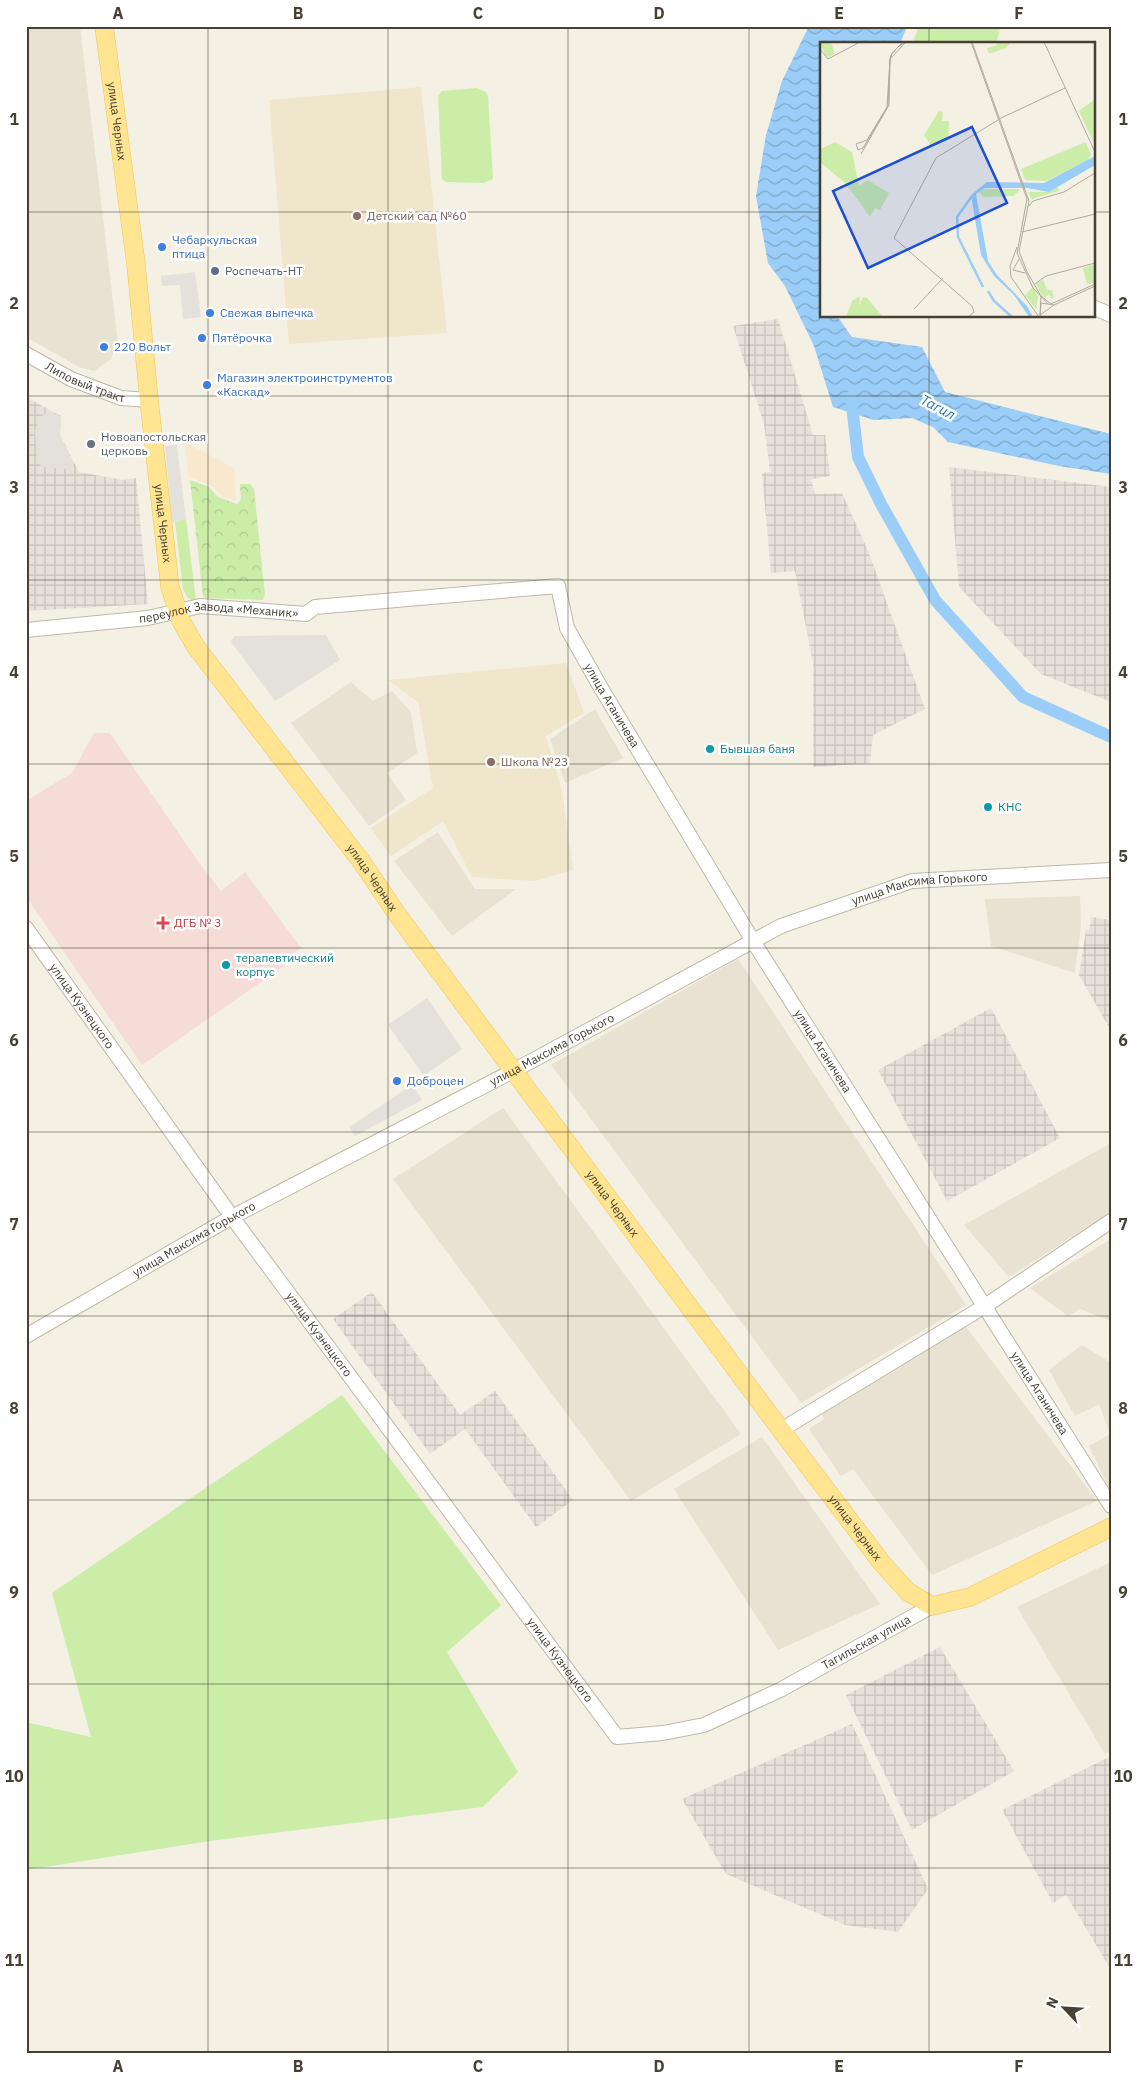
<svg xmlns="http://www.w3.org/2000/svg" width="1137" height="2080" font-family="'IBM Plex Sans',sans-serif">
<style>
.residential{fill:#e8e2d2}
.commercial{fill:#f8e8cd}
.industrial{fill:url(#industrial-grid)}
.education{fill:#efe6cc}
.medical{fill:#f6dcd6}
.green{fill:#cbeda8}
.forest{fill:url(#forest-crowns)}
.parking{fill:#e4e1dd}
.water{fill:url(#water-waves)}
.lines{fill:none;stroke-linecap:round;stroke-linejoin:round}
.canal{stroke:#9acdf7;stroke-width:12}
.minor-casing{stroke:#c0b8a6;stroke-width:16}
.major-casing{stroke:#efc757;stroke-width:19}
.minor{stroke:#fff;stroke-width:14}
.major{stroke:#ffe492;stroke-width:18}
.grid{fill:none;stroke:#474033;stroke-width:1;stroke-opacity:0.55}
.education-dot{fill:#8d6e63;stroke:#fff;stroke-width:2}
.shop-dot{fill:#3f7fe0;stroke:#fff;stroke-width:2}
.service-dot{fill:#5c6f8a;stroke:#fff;stroke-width:2}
.worship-dot{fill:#6b7280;stroke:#fff;stroke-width:2}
.culture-dot{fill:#0f9aa8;stroke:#fff;stroke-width:2}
.health-dot{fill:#e0444e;stroke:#fff;stroke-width:2}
.labels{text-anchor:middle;stroke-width:5;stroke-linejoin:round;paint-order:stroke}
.street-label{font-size:12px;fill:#474033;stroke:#fff}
.education-label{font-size:12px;fill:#785e54;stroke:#fff;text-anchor:start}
.shop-label{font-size:12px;fill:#366cbe;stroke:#fff;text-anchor:start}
.service-label{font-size:12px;fill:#4e5e75;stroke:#fff;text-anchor:start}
.worship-label{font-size:12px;fill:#5b616d;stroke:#fff;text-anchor:start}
.culture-label{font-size:12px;fill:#0d838f;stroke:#fff;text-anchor:start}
.health-label{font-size:12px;fill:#be3a42;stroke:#fff;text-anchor:start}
.water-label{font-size:14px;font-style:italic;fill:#2275bd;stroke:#fff}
.inset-river{fill:none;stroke:#9acdf7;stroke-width:2.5}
.inset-road{fill:none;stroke:#afaa9d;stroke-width:1}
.view{fill:#1d4ed8;fill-opacity:0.15;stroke:#1d4ed8;stroke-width:2.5}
.inset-edge{fill:none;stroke:#474033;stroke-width:2.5}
.neatline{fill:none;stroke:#474033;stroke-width:2}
.grid-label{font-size:16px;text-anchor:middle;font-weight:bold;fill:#474033}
</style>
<defs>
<pattern id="industrial-grid" width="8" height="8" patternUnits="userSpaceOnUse" patternTransform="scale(1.25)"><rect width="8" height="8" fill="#e6e1d9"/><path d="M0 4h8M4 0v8" fill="none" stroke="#c7c2bb"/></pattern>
<pattern id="forest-crowns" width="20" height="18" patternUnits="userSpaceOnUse" patternTransform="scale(1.25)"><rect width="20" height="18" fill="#cbeda8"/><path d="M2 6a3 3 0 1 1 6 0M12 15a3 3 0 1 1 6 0" fill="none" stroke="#b0cc91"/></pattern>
<pattern id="water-waves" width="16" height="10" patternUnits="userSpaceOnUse" patternTransform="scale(1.25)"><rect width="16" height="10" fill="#9acdf7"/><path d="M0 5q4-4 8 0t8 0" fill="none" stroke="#7fa8c9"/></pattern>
</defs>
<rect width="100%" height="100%" fill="#f4f0e4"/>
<g class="residential">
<polygon points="26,26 80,26 118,343 111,359 94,371 79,367 26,337"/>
<polygon points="351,682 373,701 392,691 411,712 417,753 387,773 406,800 369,826 291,723"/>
<polygon points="595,709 623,758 565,783 550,739"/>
<polygon points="438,832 475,889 516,889 452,936 394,861"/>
<polygon points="1080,896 1081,925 1075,973 991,946 985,899"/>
<polygon points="738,959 966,1305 801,1403 551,1065"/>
<polygon points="503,1108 741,1434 631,1501 393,1179"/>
<polygon points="1111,1143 1111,1212 1009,1277 964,1225"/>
<polygon points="1111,1239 1111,1321 1080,1309 1068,1316 1030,1288"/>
<polygon points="964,1324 1097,1501 932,1575 853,1469 841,1476 809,1429 824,1419 820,1409"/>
<polygon points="1082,1345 1111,1363 1111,1492 1089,1446 1110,1434 1099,1404 1075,1416 1049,1370"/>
<polygon points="762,1437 880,1604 778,1650 674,1489"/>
<polygon points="1111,1562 1111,1751 1105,1754 1017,1607"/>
</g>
<polygon class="commercial" points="185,442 234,468 236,501 221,495 212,486 188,476"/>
<g class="industrial">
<polygon points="778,319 813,435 825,435 830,476 811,479 815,494 842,493 869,553 925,709 873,735 870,763 813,767 813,663 795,571 771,573 762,473 770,472 764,424 733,326"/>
<polygon points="26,397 61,416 60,435 79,472 123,480 136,478 148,604 26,611"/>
<polygon points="949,467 1111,487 1111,702 1041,674 959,587"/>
<polygon points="1091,917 1111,920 1111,1031 1079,975 1086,930 1089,930"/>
<polygon points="991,1008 1060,1138 947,1201 878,1070"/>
<polygon points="372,1292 460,1415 495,1391 573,1500 536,1527 465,1429 430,1454 333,1319"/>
<polygon points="940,1647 1014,1771 912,1830 846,1695"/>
<polygon points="852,1724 928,1889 898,1932 845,1925 726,1874 682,1799"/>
<polygon points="1111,1756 1111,1970 1066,1895 1053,1903 1002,1810"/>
</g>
<g class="education">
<polygon points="421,87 447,333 289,344 269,100"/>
<polygon points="566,663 584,713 546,736 562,791 573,870 535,881 472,877 443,821 391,856 371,828 433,788 418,702 388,680"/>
</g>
<polygon class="medical" points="94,733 110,733 197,860 221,891 245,872 301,948 292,954 294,959 142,1065 26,897 26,801 72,773"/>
<g class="green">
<polygon points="919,26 1001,26 996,44 912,44"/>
<polygon points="477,88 486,92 488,96 493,179 483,183 446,182 442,179 438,96 442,91"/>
<polygon points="186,519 196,601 192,601 187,597 183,589 175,522"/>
<polygon points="342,1395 501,1605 447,1652 518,1772 483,1807 210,1841 26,1870 26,1722 91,1737 52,1593"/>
</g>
<polygon class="forest" points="190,480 209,487 218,497 237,504 241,499 240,484 250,484 254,489 265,595 263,600 205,598 203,596"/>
<g class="parking">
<polygon points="195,272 201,317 183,319 180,285 162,286 161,276"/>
<polygon points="48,411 60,416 60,435 74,465 70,469 42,467 37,460 35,431 40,418"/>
<polygon points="177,445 186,519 172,523 165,446"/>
<polygon points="326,635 340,660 275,701 231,642 234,636"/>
<polygon points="427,998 462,1049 424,1076 388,1025"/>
<polygon points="412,1085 422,1100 355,1136 349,1127"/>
</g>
<polygon class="water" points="809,26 907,26 900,44 821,44 821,316 837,316 852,337 922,347 945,392 1111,434 1111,474 1059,466 948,442 933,427 912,418 874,420 833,407 814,346 785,286 768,263 756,196 766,135 782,81"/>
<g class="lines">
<polyline class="canal" points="851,397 858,457 881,504 935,600 1023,697 1111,737"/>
<defs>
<g id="minor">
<polyline points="1093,307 1111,315"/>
<path id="s1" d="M26,354L71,379L121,398L149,400"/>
<path id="s2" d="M26,630L148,618L200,606L306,614L315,607L558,586L567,628L601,688L753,941L1111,1506"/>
<path id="s3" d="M26,928L232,1217L617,1737L663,1733L704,1725L780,1690L932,1606"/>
<path id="s4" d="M26,1336L232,1217L515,1070L781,926L912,881L1111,870"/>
<polyline points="781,1430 985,1306 1111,1221"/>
</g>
<g id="major">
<path id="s5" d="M104,26L136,264L149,400L170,587L181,621L196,647L361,861L399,917L781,1430L881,1562L908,1592L932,1606L970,1597L1111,1527"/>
</g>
</defs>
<use href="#minor" class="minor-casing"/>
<use href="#major" class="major-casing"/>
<use href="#minor" class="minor"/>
<use href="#major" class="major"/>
</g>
<path class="grid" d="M208,26V2054M388,26V2054M568,26V2054M749,26V2054M929,26V44M26,212H821M1093,212H1111M929,316V2054M26,396H1111M26,580H1111M26,764H1111M26,948H1111M26,1132H1111M26,1316H1111M26,1500H1111M26,1684H1111M26,1868H1111"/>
<g class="education-dot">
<circle cx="357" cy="216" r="5"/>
<circle cx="491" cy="762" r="5"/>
</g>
<g class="shop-dot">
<circle cx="162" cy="247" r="5"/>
<circle cx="210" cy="313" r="5"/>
<circle cx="202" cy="338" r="5"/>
<circle cx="104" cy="347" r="5"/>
<circle cx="207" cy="385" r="5"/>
<circle cx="397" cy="1081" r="5"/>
</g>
<circle class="service-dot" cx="215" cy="271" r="5"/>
<circle class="worship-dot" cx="91" cy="444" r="5"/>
<g class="culture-dot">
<circle cx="710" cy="749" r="5"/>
<circle cx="988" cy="807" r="5"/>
<circle cx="226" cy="965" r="5"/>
</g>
<path class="health-dot" d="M160.5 915.5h5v5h5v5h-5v5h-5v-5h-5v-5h5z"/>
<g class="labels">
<g class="street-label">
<text dy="4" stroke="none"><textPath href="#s5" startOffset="96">улица Черных</textPath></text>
<text dy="4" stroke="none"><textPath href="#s1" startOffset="66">Липовый тракт</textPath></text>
<text dy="4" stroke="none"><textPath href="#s5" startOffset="501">улица Черных</textPath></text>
<text dy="4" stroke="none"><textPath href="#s2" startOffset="194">переулок Завода «Механик»</textPath></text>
<text dy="4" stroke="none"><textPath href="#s2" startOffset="670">улица Аганичева</textPath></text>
<text dy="4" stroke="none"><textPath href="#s5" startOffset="921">улица Черных</textPath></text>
<text dy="4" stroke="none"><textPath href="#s4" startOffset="1004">улица Максима Горького</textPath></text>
<text dy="4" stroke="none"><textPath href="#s3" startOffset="96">улица Кузнецкого</textPath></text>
<text dy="4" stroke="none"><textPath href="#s4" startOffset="599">улица Максима Горького</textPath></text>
<text dy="4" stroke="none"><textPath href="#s2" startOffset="1075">улица Аганичева</textPath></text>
<text dy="4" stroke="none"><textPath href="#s5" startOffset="1326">улица Черных</textPath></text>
<text dy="4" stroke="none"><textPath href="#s4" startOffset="194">улица Максима Горького</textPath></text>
<text dy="4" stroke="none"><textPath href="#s3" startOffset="501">улица Кузнецкого</textPath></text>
<text dy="4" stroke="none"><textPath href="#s2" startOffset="1480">улица Аганичева</textPath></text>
<text dy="4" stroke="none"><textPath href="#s5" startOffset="1731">улица Черных</textPath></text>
<text dy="4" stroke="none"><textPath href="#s3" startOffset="1272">Тагильская улица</textPath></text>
<text dy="4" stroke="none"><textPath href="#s3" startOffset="906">улица Кузнецкого</textPath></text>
</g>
<g class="education-label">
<text x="367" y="220">Детский сад №60</text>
<text x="501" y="766">Школа №23</text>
</g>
<g class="shop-label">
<text x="172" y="244">Чебаркульская<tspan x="172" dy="14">птица</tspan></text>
<text x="220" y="317">Свежая выпечка</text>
<text x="212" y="342">Пятёрочка</text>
<text x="114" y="351">220 Вольт</text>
<text x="217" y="382">Магазин электроинструментов<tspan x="217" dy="14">«Каскад»</tspan></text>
<text x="407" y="1085">Доброцен</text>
</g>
<g class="service-label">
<text x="225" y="275">Роспечать-НТ</text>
</g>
<g class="worship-label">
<text x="101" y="441">Новоапостольская<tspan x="101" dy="14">церковь</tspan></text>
</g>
<g class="culture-label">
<text x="720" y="753">Бывшая баня</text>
<text x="998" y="811">КНС</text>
<text x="236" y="962">терапевтический<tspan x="236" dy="14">корпус</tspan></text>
</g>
<g class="health-label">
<text x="174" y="927">ДГБ № 3</text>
</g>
<g class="water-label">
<text transform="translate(938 407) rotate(28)" y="5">Тагил</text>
</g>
</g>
<g transform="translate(820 42)">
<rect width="275" height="275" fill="#f4f0e4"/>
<path d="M0,0H11L15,12L8,15L5,13ZM275,57V103L259,69ZM15,100L32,110L39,144L47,138L69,151L60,168L55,166L50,175L26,142L0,120V107ZM164,147H200L194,154L163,155L159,150Z" fill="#cbeda8"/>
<path d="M213,245L218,255L216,267L205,253ZM40,254L39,264L43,255L47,256L63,275H26L32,259Z" fill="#cbeda8"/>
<path d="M176,0H191L186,6L169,12L167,6L177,3ZM119,69L123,70L122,79H129L128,97L111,104L104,93ZM266,100L271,113L268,118L226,139L205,138L201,127ZM238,145L239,149L212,157L208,150H229ZM275,222V241L267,242L263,226ZM223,238L227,248H232L234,256H231L229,252L225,256L221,252L216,242Z" fill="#cbeda8"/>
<path d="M275,114V123L229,150L207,146H165L156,152L168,219L177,233L207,264L213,275H209L194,253L174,234L161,213L151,153L167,140L224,141Z" fill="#9acdf7"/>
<path class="inset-river" d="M152,154L137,175L138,195L163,245M168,249L174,259L192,275"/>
<path class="inset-road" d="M85,0L77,6L71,13L70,17L67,65L47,98L36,102L38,108L43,106L68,64L70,17L86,0M151,0L207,157L197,211L213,246L228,262M152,0L209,159L199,209L207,230L221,254L231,262L275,242M224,0L275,110M0,7L8,17L40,0M179,77L245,46M41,112L69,63L70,19L72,11L83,0M209,164L213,159L244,150L275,131M202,190L275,172M197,205L190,224L191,235L219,275M199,217L193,228L205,231M215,242L226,234L275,221M94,267L123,236M220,273L234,263M220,273L221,254M148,275L154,270L152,264L74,196L116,116L178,78M220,275L221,261L234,263L275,244"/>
<path class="view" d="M152,85L187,161L48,226L13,149Z"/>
<rect width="275" height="275" class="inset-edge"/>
</g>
<rect width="1137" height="2080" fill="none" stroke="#ffffff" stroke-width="55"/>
<g transform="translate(1064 2008) rotate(295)" stroke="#ffffff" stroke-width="4" paint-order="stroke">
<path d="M0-4L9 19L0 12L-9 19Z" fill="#474033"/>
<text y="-8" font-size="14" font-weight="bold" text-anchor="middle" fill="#474033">N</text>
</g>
<rect x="28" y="28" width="1082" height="2024" class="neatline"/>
<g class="grid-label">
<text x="118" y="19">A</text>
<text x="298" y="19">B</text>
<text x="478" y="19">C</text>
<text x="659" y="19">D</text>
<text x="839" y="19">E</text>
<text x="1019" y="19">F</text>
<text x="14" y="125">1</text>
<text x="1123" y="125">1</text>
<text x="14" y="309">2</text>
<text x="1123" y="309">2</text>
<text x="14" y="493">3</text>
<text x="1123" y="493">3</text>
<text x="14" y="678">4</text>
<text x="1123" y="678">4</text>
<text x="14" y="862">5</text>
<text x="1123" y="862">5</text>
<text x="14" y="1046">6</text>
<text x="1123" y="1046">6</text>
<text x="14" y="1230">7</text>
<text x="1123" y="1230">7</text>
<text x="14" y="1414">8</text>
<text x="1123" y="1414">8</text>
<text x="14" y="1598">9</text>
<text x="1123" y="1598">9</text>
<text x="14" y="1782">10</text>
<text x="1123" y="1782">10</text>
<text x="14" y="1966">11</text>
<text x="1123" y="1966">11</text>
<text x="118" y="2072">A</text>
<text x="298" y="2072">B</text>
<text x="478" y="2072">C</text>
<text x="659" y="2072">D</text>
<text x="839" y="2072">E</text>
<text x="1019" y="2072">F</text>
</g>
</svg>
